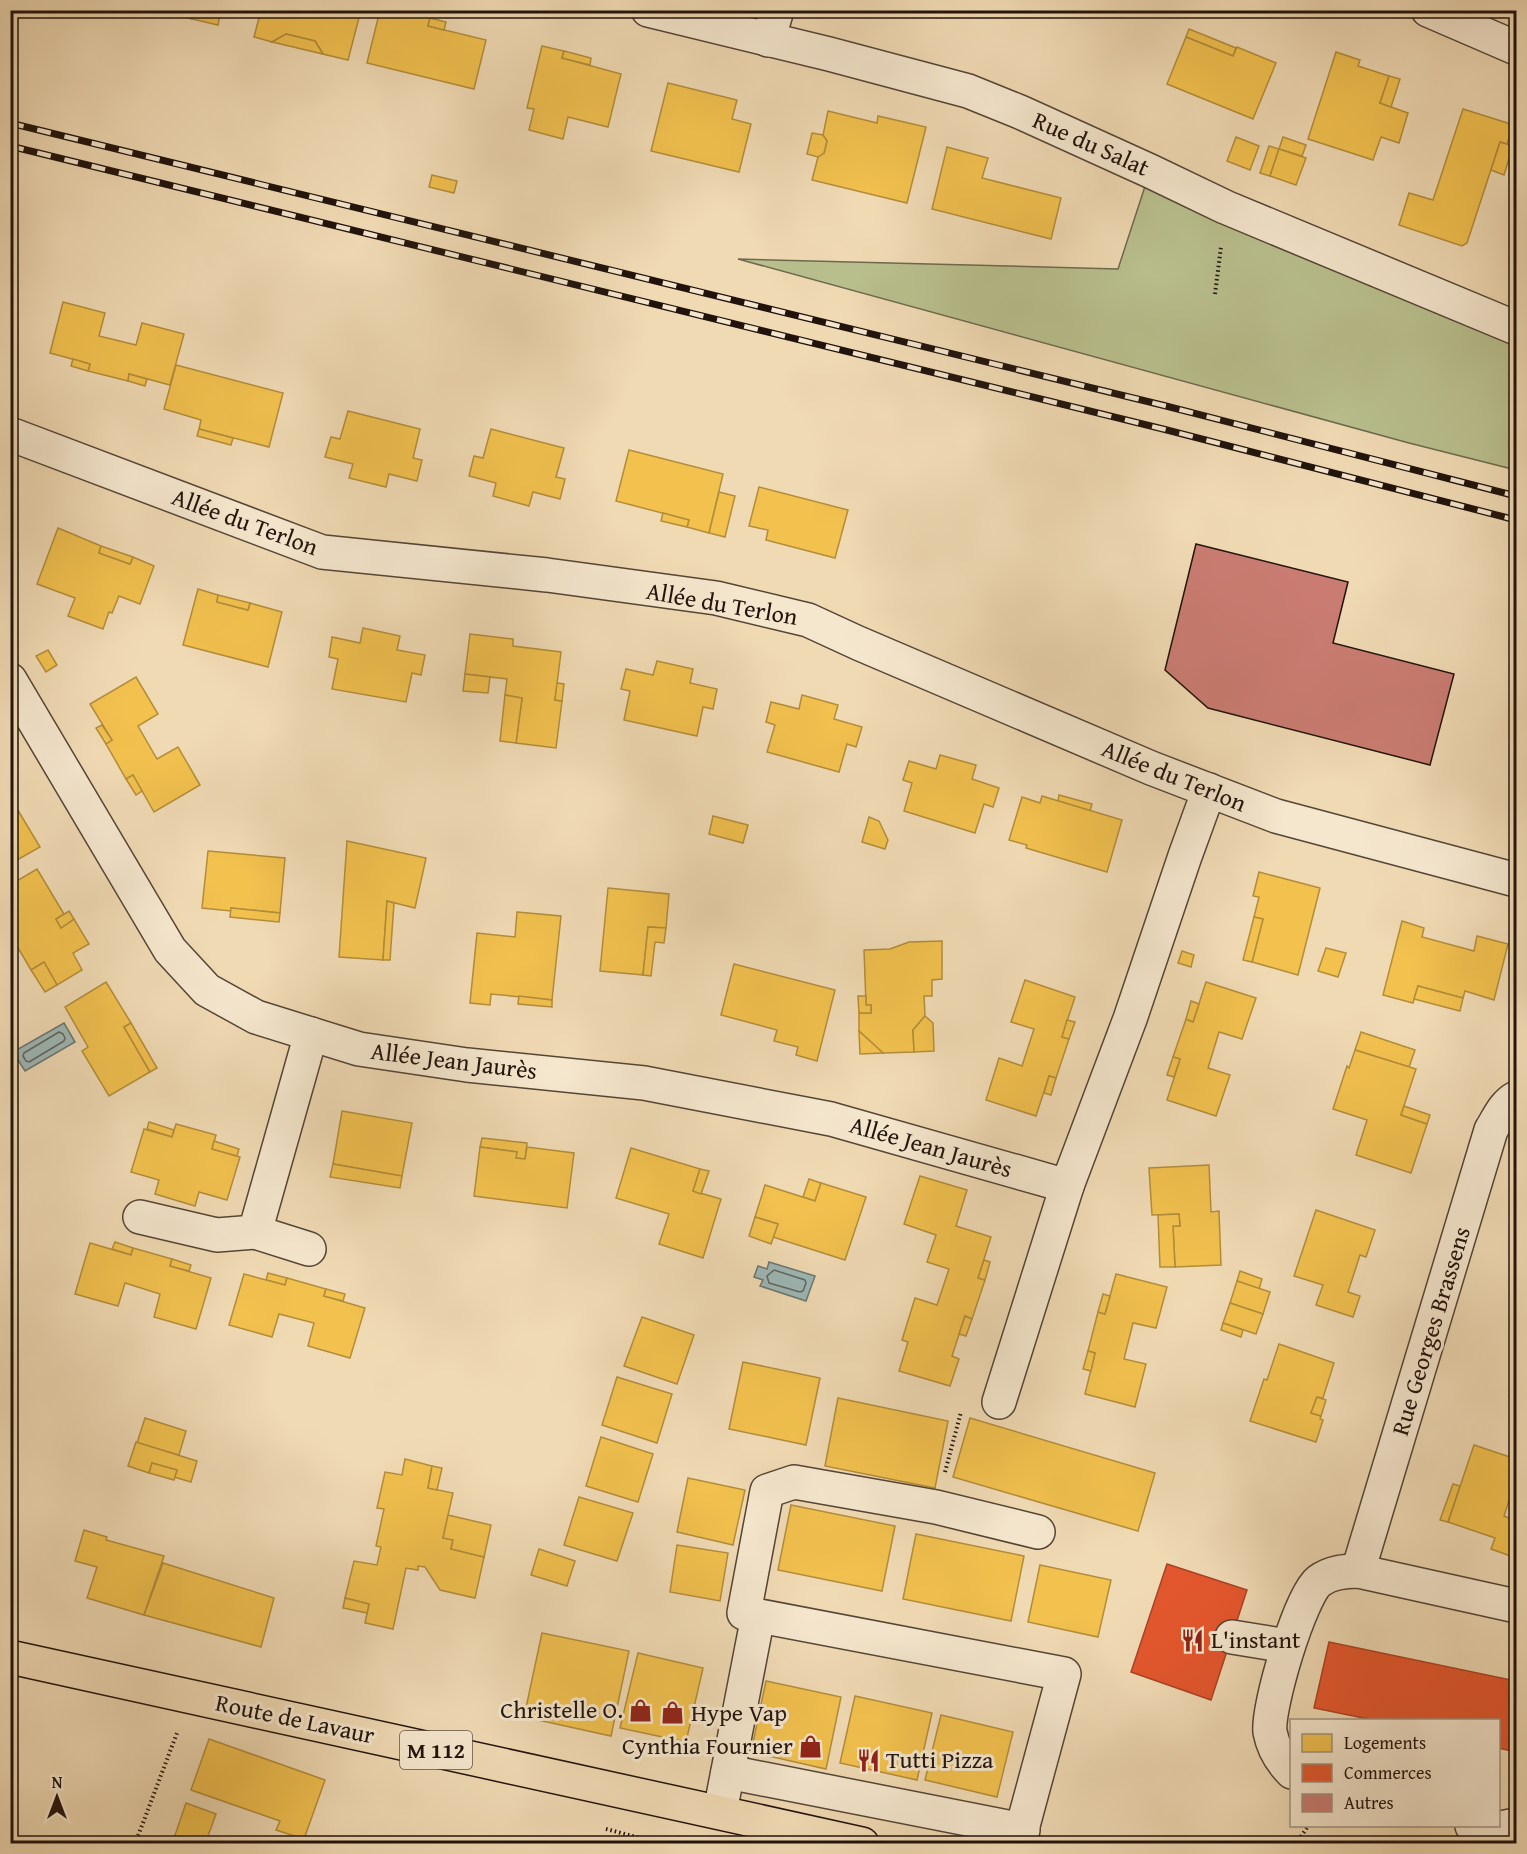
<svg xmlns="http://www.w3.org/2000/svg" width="1527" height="1854" font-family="'Gentium Book Plus',serif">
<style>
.green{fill:#b9c08e;stroke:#6d6a4d;stroke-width:1.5}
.water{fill:#9db8b6;stroke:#6b7672;stroke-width:1.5}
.homes{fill:#f2c14e;stroke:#b38d3a;stroke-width:1.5}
.shops{fill:#e4572e;stroke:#aa4324;stroke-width:1.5}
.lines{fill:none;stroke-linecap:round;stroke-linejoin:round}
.shore{stroke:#5f6661;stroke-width:1.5}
.building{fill:#ca7c72;stroke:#21130c;stroke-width:1.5}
.minor-casing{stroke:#554536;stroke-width:36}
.major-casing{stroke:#21130c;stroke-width:36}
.path{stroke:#21130c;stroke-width:4;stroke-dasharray:1.5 3;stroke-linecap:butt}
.minor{stroke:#f5e7ce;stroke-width:33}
.major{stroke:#f0dab4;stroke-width:33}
.rail-casing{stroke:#21130c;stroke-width:7}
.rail{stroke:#f5e7ce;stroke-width:4.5;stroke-dasharray:14;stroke-linecap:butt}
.labels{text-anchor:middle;stroke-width:6;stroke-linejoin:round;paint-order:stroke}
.shield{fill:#f5e7ce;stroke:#615346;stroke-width:1.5}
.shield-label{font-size:22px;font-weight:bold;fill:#21130c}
.street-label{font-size:24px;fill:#21130c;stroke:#f5e7ce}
.poi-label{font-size:24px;fill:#21130c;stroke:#f5e7ce;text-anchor:start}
</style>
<rect width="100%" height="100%" fill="#f0dab4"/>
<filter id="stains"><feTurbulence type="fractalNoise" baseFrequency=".00333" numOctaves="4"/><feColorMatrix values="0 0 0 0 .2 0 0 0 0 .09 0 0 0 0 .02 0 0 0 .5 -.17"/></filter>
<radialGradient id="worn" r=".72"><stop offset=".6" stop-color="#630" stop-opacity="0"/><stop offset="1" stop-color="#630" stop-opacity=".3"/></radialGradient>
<polygon class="green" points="1150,171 1516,328 1516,470 1409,443 738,259 1118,269"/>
<g class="water">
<polygon points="64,1023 75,1042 25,1071 13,1052"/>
<polygon points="769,1262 815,1276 806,1301 760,1286 763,1280 754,1277 758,1266 767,1269"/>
</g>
<g class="homes">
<polygon points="158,10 193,10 192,19"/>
<polygon points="193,10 220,15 218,25 192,19"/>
<polygon points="201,10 221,10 220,15"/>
<polygon points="261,10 361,10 348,60 323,54 315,41 286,34 272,42 254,37"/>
<polygon points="380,10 398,10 430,18 428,26 486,40 474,89 367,63"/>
<polygon points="916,10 944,10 942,18"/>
<polygon points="430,18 446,22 444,30 428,26"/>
<polygon points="1189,29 1236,48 1233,56 1186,37"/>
<polygon points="286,34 315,41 323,54 272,42"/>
<polygon points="1186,37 1233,56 1237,47 1276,63 1253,119 1167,84"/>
<polygon points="542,46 564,51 562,58 621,74 608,127 568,117 563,139 529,130 534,109 527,108"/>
<polygon points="564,51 591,58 590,65 562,58"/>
<polygon points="1336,52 1360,60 1358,66 1389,76 1380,103 1408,113 1399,143 1381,137 1373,160 1308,139"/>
<polygon points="1389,76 1400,79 1391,107 1380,103"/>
<polygon points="668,83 737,100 732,119 751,124 739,172 651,151"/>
<polygon points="1463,109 1514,125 1507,144 1500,142 1467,243 1462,246 1399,225 1409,193 1433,200"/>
<polygon points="828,111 877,123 878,116 926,127 907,203 812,180 818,157 824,153 827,141 823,135"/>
<polygon points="812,133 823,135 827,141 824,153 818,157 807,154"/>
<polygon points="1236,137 1259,146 1250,170 1227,161"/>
<polygon points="1283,137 1306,145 1302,156 1279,149"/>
<polygon points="1500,142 1513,146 1504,175 1491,170"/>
<polygon points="1269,146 1279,149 1270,176 1260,173"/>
<polygon points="947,147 988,158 982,178 1061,198 1051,239 932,209"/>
<polygon points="1279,149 1306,158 1296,185 1270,176"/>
<polygon points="432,175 457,181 454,193 429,187"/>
<polygon points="63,302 105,313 99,336 136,345 142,323 184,334 170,385 129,374 128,381 88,371 90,364 50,353"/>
<polygon points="73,359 90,364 88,371 71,366"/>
<polygon points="176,365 283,393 269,447 199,429 201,420 164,409"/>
<polygon points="129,374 147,379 145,386 128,381"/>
<polygon points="348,411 420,429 413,458 422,460 417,481 389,474 386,487 349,478 353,464 325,457 331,437 340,439"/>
<polygon points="199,429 233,438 231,445 197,436"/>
<polygon points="491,429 564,448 556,477 565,479 560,499 533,492 529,506 493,496 496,483 469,476 474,456 483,458"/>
<polygon points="629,450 723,474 709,533 687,527 689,520 616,501"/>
<polygon points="759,487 848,510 835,558 766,540 768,530 749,526"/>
<polygon points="719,492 735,496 725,537 709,533"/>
<polygon points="663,513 689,520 687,527 661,521"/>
<polygon points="58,528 101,546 99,553 130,564 133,557 154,566 140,604 119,596 112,613 109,612 103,629 68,616 75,598 37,584"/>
<polygon points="101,546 133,557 130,564 99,553"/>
<polygon points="198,589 218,595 217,602 248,610 250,603 282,612 268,667 183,645"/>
<polygon points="218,595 250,603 248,610 217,602"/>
<polygon points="363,628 400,636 397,650 425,655 421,675 412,673 406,702 332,689 338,659 329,657 332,637 360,643"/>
<polygon points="470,634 513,639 513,646 561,652 555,700 562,701 556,748 516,743 522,698 505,695 507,679 465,674"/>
<polygon points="48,650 57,665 46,672 36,656"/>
<polygon points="657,661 693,669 690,683 717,689 713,709 703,707 697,736 624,720 630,691 621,689 626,669 653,675"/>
<polygon points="465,674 490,677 488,693 463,691"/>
<polygon points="136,677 158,714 138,726 157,759 178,747 200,785 154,812 133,775 126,779 106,744 112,740 90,704"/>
<polygon points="557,683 564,684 562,701 555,700"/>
<polygon points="505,695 522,698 516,743 500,741"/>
<polygon points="802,695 838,705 834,719 862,727 856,747 847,744 839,772 767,752 775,725 766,722 771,702 799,709"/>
<polygon points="102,725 112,740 106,744 96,728"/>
<polygon points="940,755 976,765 972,779 999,788 993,807 984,804 975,833 904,811 912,783 903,780 909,761 936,769"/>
<polygon points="133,775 142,791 136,795 126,779"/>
<polygon points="1059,795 1092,804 1090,811 1058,801"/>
<polygon points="1042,796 1122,820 1107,872 1026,848 1027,845 1009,840 1022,797 1040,803"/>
<polygon points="10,797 40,847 10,864"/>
<polygon points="713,816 748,825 743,843 709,834"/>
<polygon points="869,817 879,821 888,840 885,849 862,842"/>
<polygon points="347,841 426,858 415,908 387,901 383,960 339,957"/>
<polygon points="208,851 285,858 280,913 231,908 231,911 202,908"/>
<polygon points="37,869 64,914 56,919 61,928 74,919 89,944 73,953 82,970 57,985 44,962 31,970 10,934 10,885"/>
<polygon points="1259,872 1320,888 1298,975 1252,962 1263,919 1254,917 1259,897 1253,896"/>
<polygon points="608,888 669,894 666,928 648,927 643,975 600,971"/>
<polygon points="387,901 394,903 390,960 383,960"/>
<polygon points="231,908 280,913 279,922 230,917"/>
<polygon points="69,911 74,919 61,928 56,919"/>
<polygon points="517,912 561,916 552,1000 491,994 490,1005 470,1003 477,933 515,937"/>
<polygon points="1254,917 1263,919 1252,962 1243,960"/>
<polygon points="1402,921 1424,928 1422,937 1474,951 1477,936 1508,944 1494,1000 1465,991 1463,998 1418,986 1413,1003 1383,995"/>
<polygon points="648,927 666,928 664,943 655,942 651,976 643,975"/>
<polygon points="942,941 942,979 932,980 932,996 924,996 925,1016 913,1030 914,1052 883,1053 859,1031 859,1013 871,1013 871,1005 866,1005 864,950 890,949 909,942"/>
<polygon points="1326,948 1346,953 1338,977 1318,971"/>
<polygon points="1182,951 1194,955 1191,967 1178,963"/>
<polygon points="44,962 57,985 45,992 31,970"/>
<polygon points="734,964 835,990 817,1061 796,1055 798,1047 774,1041 777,1030 721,1015"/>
<polygon points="1025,980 1075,997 1062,1037 1069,1039 1056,1078 1049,1076 1036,1116 986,1100 999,1058 1022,1066 1034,1029 1011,1022"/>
<polygon points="106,982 131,1023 124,1027 150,1072 109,1096 82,1051 88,1047 65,1007"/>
<polygon points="1206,982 1256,998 1242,1039 1219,1032 1208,1068 1230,1075 1216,1116 1167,1100 1180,1059 1173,1057 1186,1019 1193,1022"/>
<polygon points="1418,986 1463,998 1460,1011 1414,999"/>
<polygon points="519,996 552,1000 552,1007 518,1004"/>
<polygon points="858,996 866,996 866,1005 871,1005 871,1013 859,1013"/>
<polygon points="1191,1001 1199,1004 1193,1022 1186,1019"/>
<polygon points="925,1016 933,1023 934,1051 914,1052 913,1030"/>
<polygon points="1067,1020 1075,1022 1069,1039 1062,1037"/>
<polygon points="131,1023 157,1068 150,1072 124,1027"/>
<polygon points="859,1031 883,1053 860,1054"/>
<polygon points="1361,1032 1415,1050 1409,1067 1355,1050"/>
<polygon points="1355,1050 1416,1069 1401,1115 1427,1124 1411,1173 1356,1155 1367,1120 1333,1109 1347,1066 1349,1068"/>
<polygon points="1173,1057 1180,1059 1174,1077 1167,1075"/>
<polygon points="1049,1076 1056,1078 1051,1095 1044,1093"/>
<polygon points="1404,1106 1430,1115 1427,1124 1401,1115"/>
<polygon points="342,1111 412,1123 402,1176 333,1164"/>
<polygon points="149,1122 174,1130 172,1137 147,1129"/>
<polygon points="176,1124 216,1135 212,1149 240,1157 227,1200 199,1192 195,1206 155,1194 159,1180 131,1172 144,1129 172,1137"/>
<polygon points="482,1138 527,1143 525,1159 516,1158 517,1152 480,1147"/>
<polygon points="214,1141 239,1149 237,1156 212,1149"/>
<polygon points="480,1147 517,1152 516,1158 525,1159 527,1147 574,1153 567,1208 474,1196"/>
<polygon points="631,1148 700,1169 693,1191 721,1199 703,1258 659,1244 669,1214 616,1198"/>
<polygon points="333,1164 402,1176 400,1188 330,1177"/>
<polygon points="1209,1165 1211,1212 1219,1211 1221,1265 1175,1267 1173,1226 1180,1226 1179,1214 1152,1215 1149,1168"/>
<polygon points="700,1169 709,1171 701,1194 693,1191"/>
<polygon points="920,1176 967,1190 956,1226 991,1237 978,1278 985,1280 972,1319 965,1316 952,1356 959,1359 950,1386 899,1371 908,1342 902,1340 915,1298 937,1305 949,1269 927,1262 936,1235 904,1224"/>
<polygon points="809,1179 821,1183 815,1201 803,1197"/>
<polygon points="821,1183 866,1197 845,1260 773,1237 778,1224 755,1217 765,1185 815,1201"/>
<polygon points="1316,1210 1375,1230 1366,1257 1360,1255 1348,1292 1360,1296 1353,1317 1316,1305 1323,1285 1294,1276"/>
<polygon points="1179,1214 1180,1226 1173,1226 1175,1267 1160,1267 1158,1215"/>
<polygon points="755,1217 778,1224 771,1244 749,1236"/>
<polygon points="115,1242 133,1248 131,1255 112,1249"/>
<polygon points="90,1243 131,1255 133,1248 172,1259 170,1266 211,1278 196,1329 154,1317 160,1294 125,1283 118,1306 75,1294"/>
<polygon points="172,1259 191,1265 189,1271 170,1266"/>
<polygon points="984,1260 990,1262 985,1280 978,1278"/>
<polygon points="1240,1271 1262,1279 1259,1289 1237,1281"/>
<polygon points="268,1273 287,1278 285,1285 266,1280"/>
<polygon points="244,1274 285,1285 287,1278 326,1289 324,1296 365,1308 350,1358 308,1346 314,1323 279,1314 272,1337 229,1325"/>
<polygon points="1116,1274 1167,1287 1156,1328 1133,1323 1124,1359 1146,1364 1135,1407 1085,1394 1095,1353 1088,1351 1098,1312 1105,1314"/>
<polygon points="1237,1281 1270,1292 1263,1314 1230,1303"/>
<polygon points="326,1289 345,1294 343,1301 324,1296"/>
<polygon points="1103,1294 1110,1296 1105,1314 1098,1312"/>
<polygon points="1230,1303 1263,1314 1256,1334 1223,1323"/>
<polygon points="965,1316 972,1319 966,1336 959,1334"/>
<polygon points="642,1317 694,1335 677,1384 624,1366"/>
<polygon points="1223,1323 1243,1330 1241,1337 1221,1330"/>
<polygon points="1279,1344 1334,1363 1323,1398 1317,1397 1311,1413 1321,1416 1320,1419 1323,1420 1316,1442 1250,1421 1264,1379 1267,1380"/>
<polygon points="1088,1351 1095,1353 1091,1371 1083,1369"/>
<polygon points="743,1362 820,1378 806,1445 729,1429"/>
<polygon points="1516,1373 1516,1399 1509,1397"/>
<polygon points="617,1377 672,1394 657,1443 602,1425"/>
<polygon points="1317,1397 1326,1400 1321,1416 1311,1413"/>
<polygon points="838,1398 948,1421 935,1488 825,1466"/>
<polygon points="145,1418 186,1431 179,1455 137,1443"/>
<polygon points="970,1418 1155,1473 1138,1531 953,1477"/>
<polygon points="601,1437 653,1454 638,1502 586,1486"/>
<polygon points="136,1442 197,1461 191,1482 174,1477 177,1470 152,1463 149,1473 128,1466"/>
<polygon points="1474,1445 1516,1459 1516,1479 1504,1516 1516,1521 1516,1558 1491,1549 1495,1538 1448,1522"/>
<polygon points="405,1459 432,1466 428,1488 453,1493 443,1538 453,1540 451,1549 484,1557 475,1598 440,1590 425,1567 418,1566 418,1570 406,1568 393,1629 365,1623 369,1604 345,1598 354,1561 377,1565 381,1547 376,1546 384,1509 377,1508 385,1472 402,1475"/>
<polygon points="152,1463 177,1470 174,1480 149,1473"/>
<polygon points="432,1466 442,1468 437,1490 428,1488"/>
<polygon points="688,1478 745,1490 733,1545 677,1532"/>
<polygon points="1453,1484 1460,1486 1448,1522 1440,1520"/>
<polygon points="579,1497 633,1513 617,1561 564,1545"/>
<polygon points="791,1505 895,1526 882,1591 778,1570"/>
<polygon points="448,1515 491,1525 484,1557 451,1549 453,1540 443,1538"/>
<polygon points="84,1530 107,1537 106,1540 164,1556 144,1615 87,1598 97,1567 75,1561"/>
<polygon points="916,1534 1024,1556 1011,1621 903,1599"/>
<polygon points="677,1545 728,1553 720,1601 670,1592"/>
<polygon points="539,1549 575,1561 567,1586 531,1575"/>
<polygon points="163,1563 274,1598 261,1647 144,1615"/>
<polygon points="1040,1565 1111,1580 1098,1637 1028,1622"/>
<polygon points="345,1598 369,1604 367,1613 343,1608"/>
<polygon points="542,1633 629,1651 611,1736 524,1717"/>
<polygon points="638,1653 703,1668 686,1742 620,1728"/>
<polygon points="766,1681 841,1697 826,1769 751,1752"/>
<polygon points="855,1696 932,1713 917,1780 840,1763"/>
<polygon points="941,1715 1013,1732 997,1797 925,1780"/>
<polygon points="209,1739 325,1780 304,1839 276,1830 280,1821 191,1790"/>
<polygon points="186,1803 216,1814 205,1844 181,1844 173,1841"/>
</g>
<g class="shops">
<polygon points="1167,1564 1247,1590 1211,1700 1131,1672"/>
<polygon points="1329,1642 1516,1681 1516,1752 1498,1748 1498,1720 1373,1720 1314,1708"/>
</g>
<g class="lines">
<g class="shore">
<polygon points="59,1032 63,1034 65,1038 64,1041 29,1062 26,1061 23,1056 24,1053"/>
<polygon points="774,1270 805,1280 806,1283 803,1291 800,1292 769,1283 767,1276"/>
</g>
</g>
<polygon class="building" points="1196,544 1348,582 1333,643 1454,674 1430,765 1208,708 1165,670"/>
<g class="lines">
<defs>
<g id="minor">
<polyline points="648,10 829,54 968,91 1020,112 1150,171 1225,207 1516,328"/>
<polyline points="1428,10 1516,48"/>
<polyline points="768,40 777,10"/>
<polyline points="10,434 322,552 547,575 716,598 808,620 858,643 1151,768 1276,816 1516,880"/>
<polyline points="10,680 170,950 207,990 256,1017 359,1049 467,1065 644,1083 831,1119 1067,1186 1130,1019 1185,856 1209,790"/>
<polyline points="140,1217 217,1235 255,1232 311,1034"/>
<polyline points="255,1232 309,1249"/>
<polyline points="999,1402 1067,1186"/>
<path d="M1358,1571L1491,1130C1498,1119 1504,1104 1516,1098"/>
<polyline points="1232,1637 1288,1646"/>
<polyline points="728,1772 1023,1830"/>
<path d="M1292,1772C1281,1761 1273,1748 1270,1732C1267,1708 1300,1596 1319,1581C1331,1572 1345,1571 1358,1571L1516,1606"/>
<polyline points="720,1812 758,1616"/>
<polyline points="1472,1826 1490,1830 1516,1825"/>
<polyline points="1018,1844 1064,1674 744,1613 767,1491 794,1482 936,1507 1038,1532"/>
</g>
<polyline id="major" points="10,1657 862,1844"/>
</defs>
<use href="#minor" class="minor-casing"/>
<use href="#major" class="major-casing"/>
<g class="path">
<polyline points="1215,294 1221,247"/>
<polyline points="945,1472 961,1412"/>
<polyline points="606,1829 663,1844"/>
<polyline points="135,1844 177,1733"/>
<polyline points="1296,1844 1308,1826"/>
</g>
<use href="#minor" class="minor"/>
<use href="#major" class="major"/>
<defs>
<g id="rail">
<polyline points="10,123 1166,406 1516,496"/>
<polyline points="10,146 1163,429 1516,520"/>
</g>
</defs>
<use href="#rail" class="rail-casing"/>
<use href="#rail" class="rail"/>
</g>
<defs>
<symbol id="restaurant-bare" viewBox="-9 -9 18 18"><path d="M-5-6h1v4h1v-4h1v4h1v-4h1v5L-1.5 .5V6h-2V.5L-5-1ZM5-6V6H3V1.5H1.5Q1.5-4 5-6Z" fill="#8f2418" stroke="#f5e7ce" stroke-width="2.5" paint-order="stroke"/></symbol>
<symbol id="shop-bare" viewBox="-9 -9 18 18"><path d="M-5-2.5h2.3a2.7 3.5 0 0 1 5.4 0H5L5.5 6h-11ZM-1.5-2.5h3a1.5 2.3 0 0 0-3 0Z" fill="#8f2418" stroke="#f5e7ce" stroke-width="2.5" paint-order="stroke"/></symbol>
</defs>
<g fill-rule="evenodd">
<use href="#restaurant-bare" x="1176" y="1624" width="33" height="33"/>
<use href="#shop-bare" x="624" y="1694" width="33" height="33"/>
<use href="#shop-bare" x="656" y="1696" width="33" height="33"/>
<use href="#shop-bare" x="794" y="1730" width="33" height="33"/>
<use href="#restaurant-bare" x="852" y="1744" width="33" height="33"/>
</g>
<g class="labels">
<rect class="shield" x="400" y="1731" width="72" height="38" rx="4.5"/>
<g class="shield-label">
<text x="436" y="1758">M 112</text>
</g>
<g class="street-label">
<text transform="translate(1091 144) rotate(24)" y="8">Rue du Salat</text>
<text transform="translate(245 522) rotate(20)" y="8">Allée du Terlon</text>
<text transform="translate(722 604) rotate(10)" y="8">Allée du Terlon</text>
<text transform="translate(1174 776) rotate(22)" y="8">Allée du Terlon</text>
<text transform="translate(454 1061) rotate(7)" y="8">Allée Jean Jaurès</text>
<text transform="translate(931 1147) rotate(16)" y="8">Allée Jean Jaurès</text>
<text transform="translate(1431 1331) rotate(-73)" y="8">Rue Georges Brassens</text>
<text transform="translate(295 1719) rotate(12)" y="8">Route de Lavaur</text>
</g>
<g class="poi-label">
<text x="1211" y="1648">L'instant</text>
<text x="623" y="1718" text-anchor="end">Christelle O.</text>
<text x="691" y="1721">Hype Vap</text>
<text x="793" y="1754" text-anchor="end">Cynthia Fournier</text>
<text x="886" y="1768">Tutti Pizza</text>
</g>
</g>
<rect width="1527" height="1854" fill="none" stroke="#f0dab4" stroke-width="36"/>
<rect x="12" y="12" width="1503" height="1830" fill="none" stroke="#21130c" stroke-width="3"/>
<rect x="18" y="18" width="1491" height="1818" fill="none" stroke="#21130c" stroke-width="1.5"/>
<rect x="1290" y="1719" width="210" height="108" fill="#f5e7ce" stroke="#a09280" stroke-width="1.5"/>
<rect x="1302" y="1734" width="30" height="18" fill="#f2c14e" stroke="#a09280" stroke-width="1.5"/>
<text x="1344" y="1749" font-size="18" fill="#21130c">Logements</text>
<rect x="1302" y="1764" width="30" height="18" fill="#e4572e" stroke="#a09280" stroke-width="1.5"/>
<text x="1344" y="1779" font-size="18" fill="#21130c">Commerces</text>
<rect x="1302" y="1794" width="30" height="18" fill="#ca7c72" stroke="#a09280" stroke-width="1.5"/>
<text x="1344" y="1809" font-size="18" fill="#21130c">Autres</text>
<g transform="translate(57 1797)" stroke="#f5e7ce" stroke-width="4.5" paint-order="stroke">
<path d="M0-4.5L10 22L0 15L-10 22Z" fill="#21130c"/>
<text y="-9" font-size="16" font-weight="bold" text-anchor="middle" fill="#21130c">N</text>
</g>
<rect width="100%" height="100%" filter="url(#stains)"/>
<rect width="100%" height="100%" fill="url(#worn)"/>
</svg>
